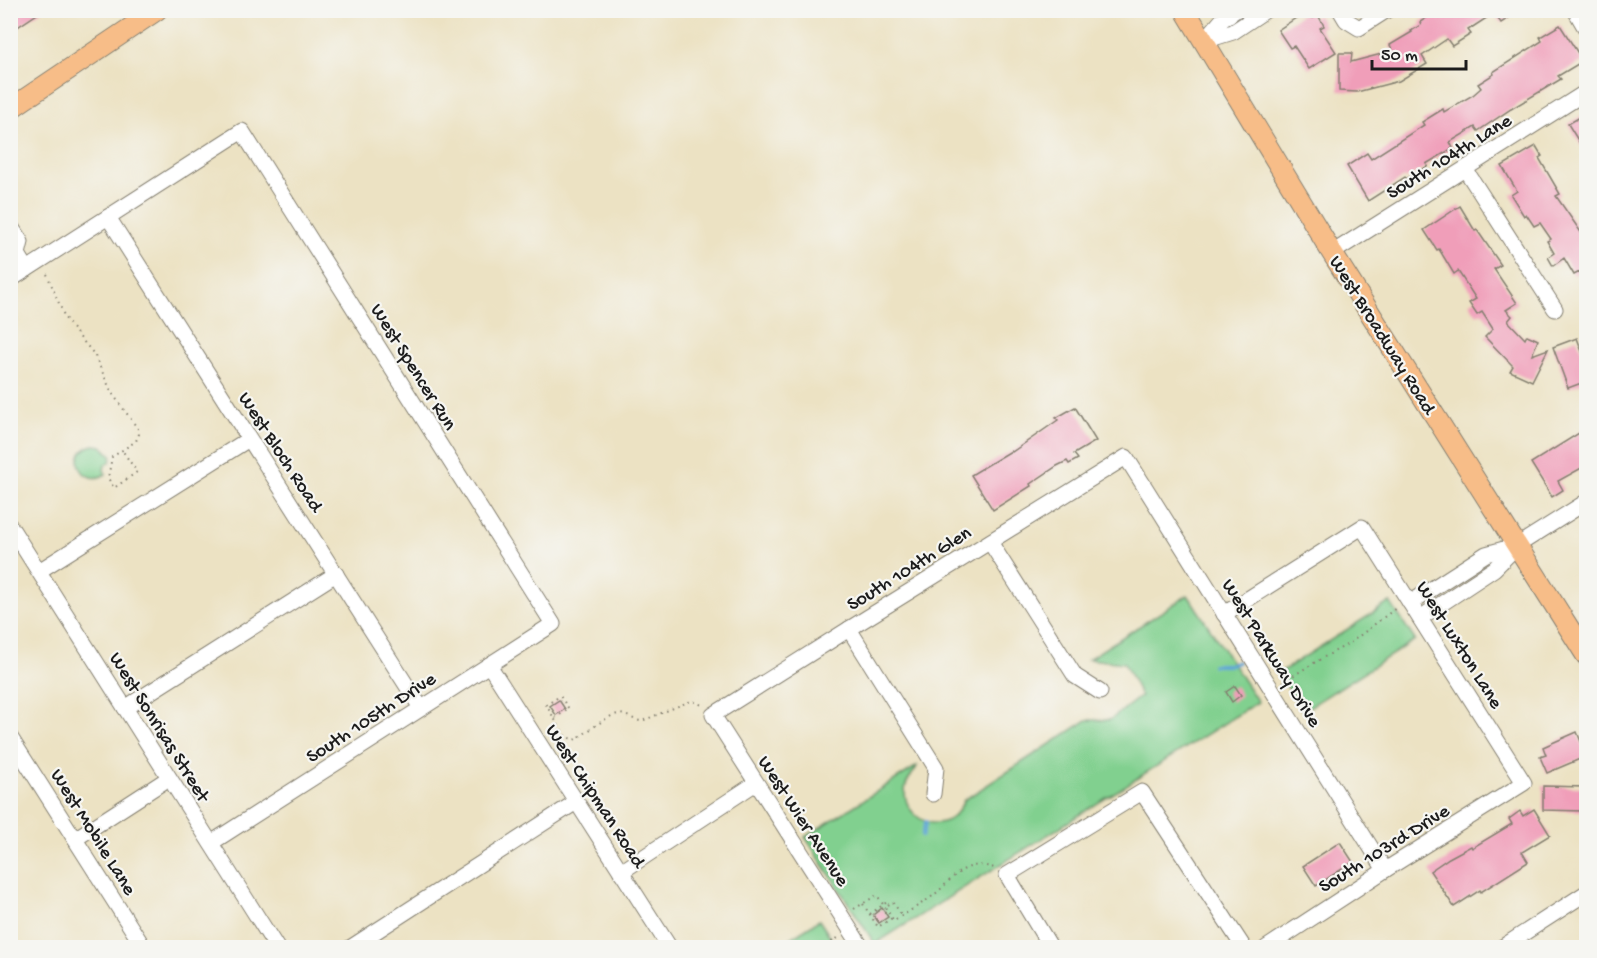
<svg xmlns="http://www.w3.org/2000/svg" width="1597" height="958" font-family="'Gochi Hand',sans-serif">
<style>
.green{fill:#81d08f;stroke:#4e7656;stroke-width:1.5}
.lines{fill:none;stroke-linecap:round;stroke-linejoin:round}
.stream{stroke:#5ea5d5;stroke-width:4}
.building{fill:#f09eb9}
.minor-casing{stroke:#847f70;stroke-width:17}
.major-casing{stroke:#847f70;stroke-width:22}
.path{stroke:#847f70;stroke-width:2;stroke-dasharray:1.5 4.5;stroke-linecap:butt}
.minor{stroke:#fff;stroke-width:15}
.major{stroke:#f7bd88;stroke-width:20}
.labels{text-anchor:middle;stroke-width:4.5;stroke-linejoin:round;paint-order:stroke}
.street-label{font-size:20px;fill:#1c1c1c;stroke:#f6f6f2}
</style>
<rect width="100%" height="100%" fill="#f6f6f2"/>
<filter id="ink" filterUnits="userSpaceOnUse"><feTurbulence type="fractalNoise" baseFrequency=".0167" numOctaves="2"/><feDisplacementMap in="SourceGraphic" scale="12" xChannelSelector="R" yChannelSelector="G"/><feConvolveMatrix kernelMatrix="1 2 1 2 8 2 1 2 1" color-interpolation-filters="sRGB"/></filter>
<filter id="wash" filterUnits="userSpaceOnUse"><feTurbulence type="fractalNoise" baseFrequency=".008" numOctaves="4" result="noise"/><feDisplacementMap in="SourceGraphic" scale="24" xChannelSelector="R" yChannelSelector="G"/><feGaussianBlur stdDeviation="1.35" result="paint"/><feColorMatrix in="noise" values="0 0 0 0 0 0 0 0 0 0 0 0 0 0 0 0 0 1.4 0 .05"/><feComposite in="paint" operator="in"/></filter>
<g filter="url(#wash)">
<rect width="100%" height="100%" fill="#ece2c3"/>
<g class="green">
<path d="M94,445L102,446L112,456L110,462L105,465L104,470L106,474C82,489 66,452 94,445Z"/>
<path d="M1188,595L1258,702L875,944L805,837L917,766C915,773 908,777 906,785C900,808 924,830 946,821C956,817 960,808 964,800L1087,720H1110L1141,696L1124,663L1088,659Z"/>
<polygon points="1390,602 1415,640 1303,711 1279,673"/>
<polygon points="819,920 837,947 776,947"/>
</g>
<g class="lines">
<g class="stream">
<polyline points="1213,665 1231,665 1238,662"/>
<polyline points="922,836 926,822"/>
</g>
</g>
<g id="blocks">
<g class="building">
<polygon points="10,10 43,10 10,32"/>
<polygon points="1308,10 1313,18 1318,15 1324,26 1320,28 1336,52 1309,69 1294,46 1290,48 1278,30"/>
<polygon points="1439,10 1521,10 1501,23 1494,13 1468,30 1471,34 1452,46 1447,39 1422,56 1427,64 1399,81 1357,92 1339,91 1339,53 1352,53 1351,62 1393,51 1390,45 1412,32 1411,31 1421,25 1420,22"/>
<polygon points="1560,25 1583,61 1558,76 1561,79 1511,109 1478,131 1475,127 1450,142 1453,148 1426,164 1428,166 1406,179 1405,177 1368,201 1347,166 1367,153 1371,159 1424,125 1422,122 1443,109 1444,112 1473,95 1481,88 1478,84 1494,74 1493,72 1542,41 1540,37"/>
<polygon points="1587,113 1587,155 1568,124"/>
<polygon points="1536,146 1542,156 1539,158 1560,194 1556,196 1587,241 1587,268 1574,275 1564,258 1553,266 1548,257 1554,253 1547,241 1551,239 1540,223 1534,226 1526,214 1524,216 1511,195 1517,191 1502,166"/>
<polygon points="1460,206 1475,231 1477,230 1501,265 1494,269 1517,303 1506,310 1512,316 1508,321 1525,339 1527,335 1538,340 1532,355 1548,349 1532,381 1510,371 1513,366 1485,337 1493,329 1482,312 1477,315 1469,303 1476,299 1458,271 1454,274 1439,249 1437,250 1424,230"/>
<polygon points="1577,338 1587,365 1587,381 1568,388 1553,347"/>
<polygon points="1075,407 1096,441 1074,454 1078,459 1069,464 1067,461 1057,466 1030,484 1031,486 993,510 971,475 1011,451 1012,452 1058,420 1056,418"/>
<polygon points="1587,428 1587,465 1558,481 1563,490 1552,497 1531,463"/>
<polygon points="1235,686 1241,695 1232,702 1226,692"/>
<polygon points="559,700 565,709 556,715 550,706"/>
<polygon points="1577,732 1587,756 1547,773 1540,757 1546,755 1543,747"/>
<polygon points="1543,786 1586,787 1585,811 1543,810"/>
<polygon points="1534,809 1550,835 1522,852 1528,862 1481,892 1480,890 1454,907 1430,871 1449,858 1471,846 1472,848 1512,824 1509,819 1520,811 1523,816"/>
<polygon points="1340,842 1353,862 1316,886 1303,866"/>
<polygon points="882,908 888,917 879,923 873,915"/>
</g>
</g>
</g>
<g filter="url(#ink)">
<use href="#blocks" fill-opacity="0" stroke="#847f70" stroke-width="1.5"/>
<g class="lines">
<defs>
<g id="minor">
<polyline points="1340,10 1346,20 1359,28 1387,10"/>
<polyline points="1575,10 1586,29"/>
<polyline points="1204,41 1233,32 1266,10"/>
<polyline points="1204,41 1222,20 1236,10"/>
<polyline points="1465,169 1555,309"/>
<polyline points="108,217 421,708"/>
<polyline points="10,225 21,242 18,254 27,269"/>
<polyline points="1332,253 1586,92"/>
<polyline points="10,280 242,131 553,624 211,843"/>
<polyline points="10,526 277,948"/>
<polyline points="990,542 1075,676 1100,692"/>
<polyline points="39,571 249,439"/>
<polyline points="1410,603 1486,554 1515,546"/>
<polyline points="1224,614 1362,527 1524,783 1385,870 1266,948"/>
<polyline points="1420,618 1494,569 1518,545 1586,502"/>
<polyline points="849,629 936,768 933,794"/>
<polyline points="489,665 670,948"/>
<polyline points="125,708 336,574"/>
<polyline points="10,737 144,948"/>
<polyline points="75,839 169,778"/>
<polyline points="621,872 756,783"/>
<polyline points="350,948 576,802"/>
<polyline points="862,948 713,715 849,629 1126,457 1385,870"/>
<polyline points="1051,948 1007,875 1142,792 1244,948"/>
<polyline points="1501,948 1586,893"/>
</g>
<g id="major">
<polyline points="1185,10 1332,253 1586,655"/>
<polyline points="10,109 157,10"/>
</g>
</defs>
<use href="#minor" class="minor-casing"/>
<use href="#major" class="major-casing"/>
<g class="path">
<polyline points="47,274 65,318 71,327 94,354 112,393 138,429 139,434 136,441 112,457 108,478 114,488 137,472 122,450"/>
<polyline points="1283,682 1317,661 1350,643 1396,608"/>
<path d="M555,718L569,709L560,696L546,705L565,736L574,740C586,734 608,714 619,714C627,714 634,721 642,721L688,702L693,701L702,705"/>
<polyline points="863,904 878,927 892,918"/>
<path d="M854,909L877,895L894,921C906,913 918,906 930,898C953,881 963,856 997,869"/>
<polyline points="870,914 887,902 888,905 893,902 902,916"/>
<polyline points="821,948 838,938"/>
</g>
<use href="#minor" class="minor"/>
<use href="#major" class="major"/>
</g>
</g>
<g class="labels">
<g class="street-label">
<text transform="translate(1448 155) rotate(-32)" y="7">South 104th Lane</text>
<text transform="translate(1384 334) rotate(58)" y="7">West Broadway Road</text>
<text transform="translate(415 366) rotate(58)" y="7">West Spencer Run</text>
<text transform="translate(282 451) rotate(57)" y="7">West Bloch Road</text>
<text transform="translate(908 567) rotate(-32)" y="7">South 104th Glen</text>
<text transform="translate(1461 644) rotate(58)" y="7">West Luxton Lane</text>
<text transform="translate(1273 652) rotate(58)" y="7">West Parkway Drive</text>
<text transform="translate(370 716) rotate(-33)" y="7">South 105th Drive</text>
<text transform="translate(161 726) rotate(58)" y="7">West Sonrisas Street</text>
<text transform="translate(597 795) rotate(57)" y="7">West Chipman Road</text>
<text transform="translate(805 820) rotate(57)" y="7">West Wier Avenue</text>
<text transform="translate(95 831) rotate(58)" y="7">West Mobile Lane</text>
<text transform="translate(1383 847) rotate(-32)" y="7">South 103rd Drive</text>
</g>
</g>
<rect width="1597" height="958" fill="none" stroke="#f6f6f2" stroke-width="36"/>
<path d="M1372 60v9h94v-9" fill="none" stroke="#1c1c1c" stroke-width="3"/>
<text x="1381" y="60" font-size="18" fill="#1c1c1c" stroke="#f6f6f2" stroke-width="4.5" paint-order="stroke">50 m</text>
</svg>
